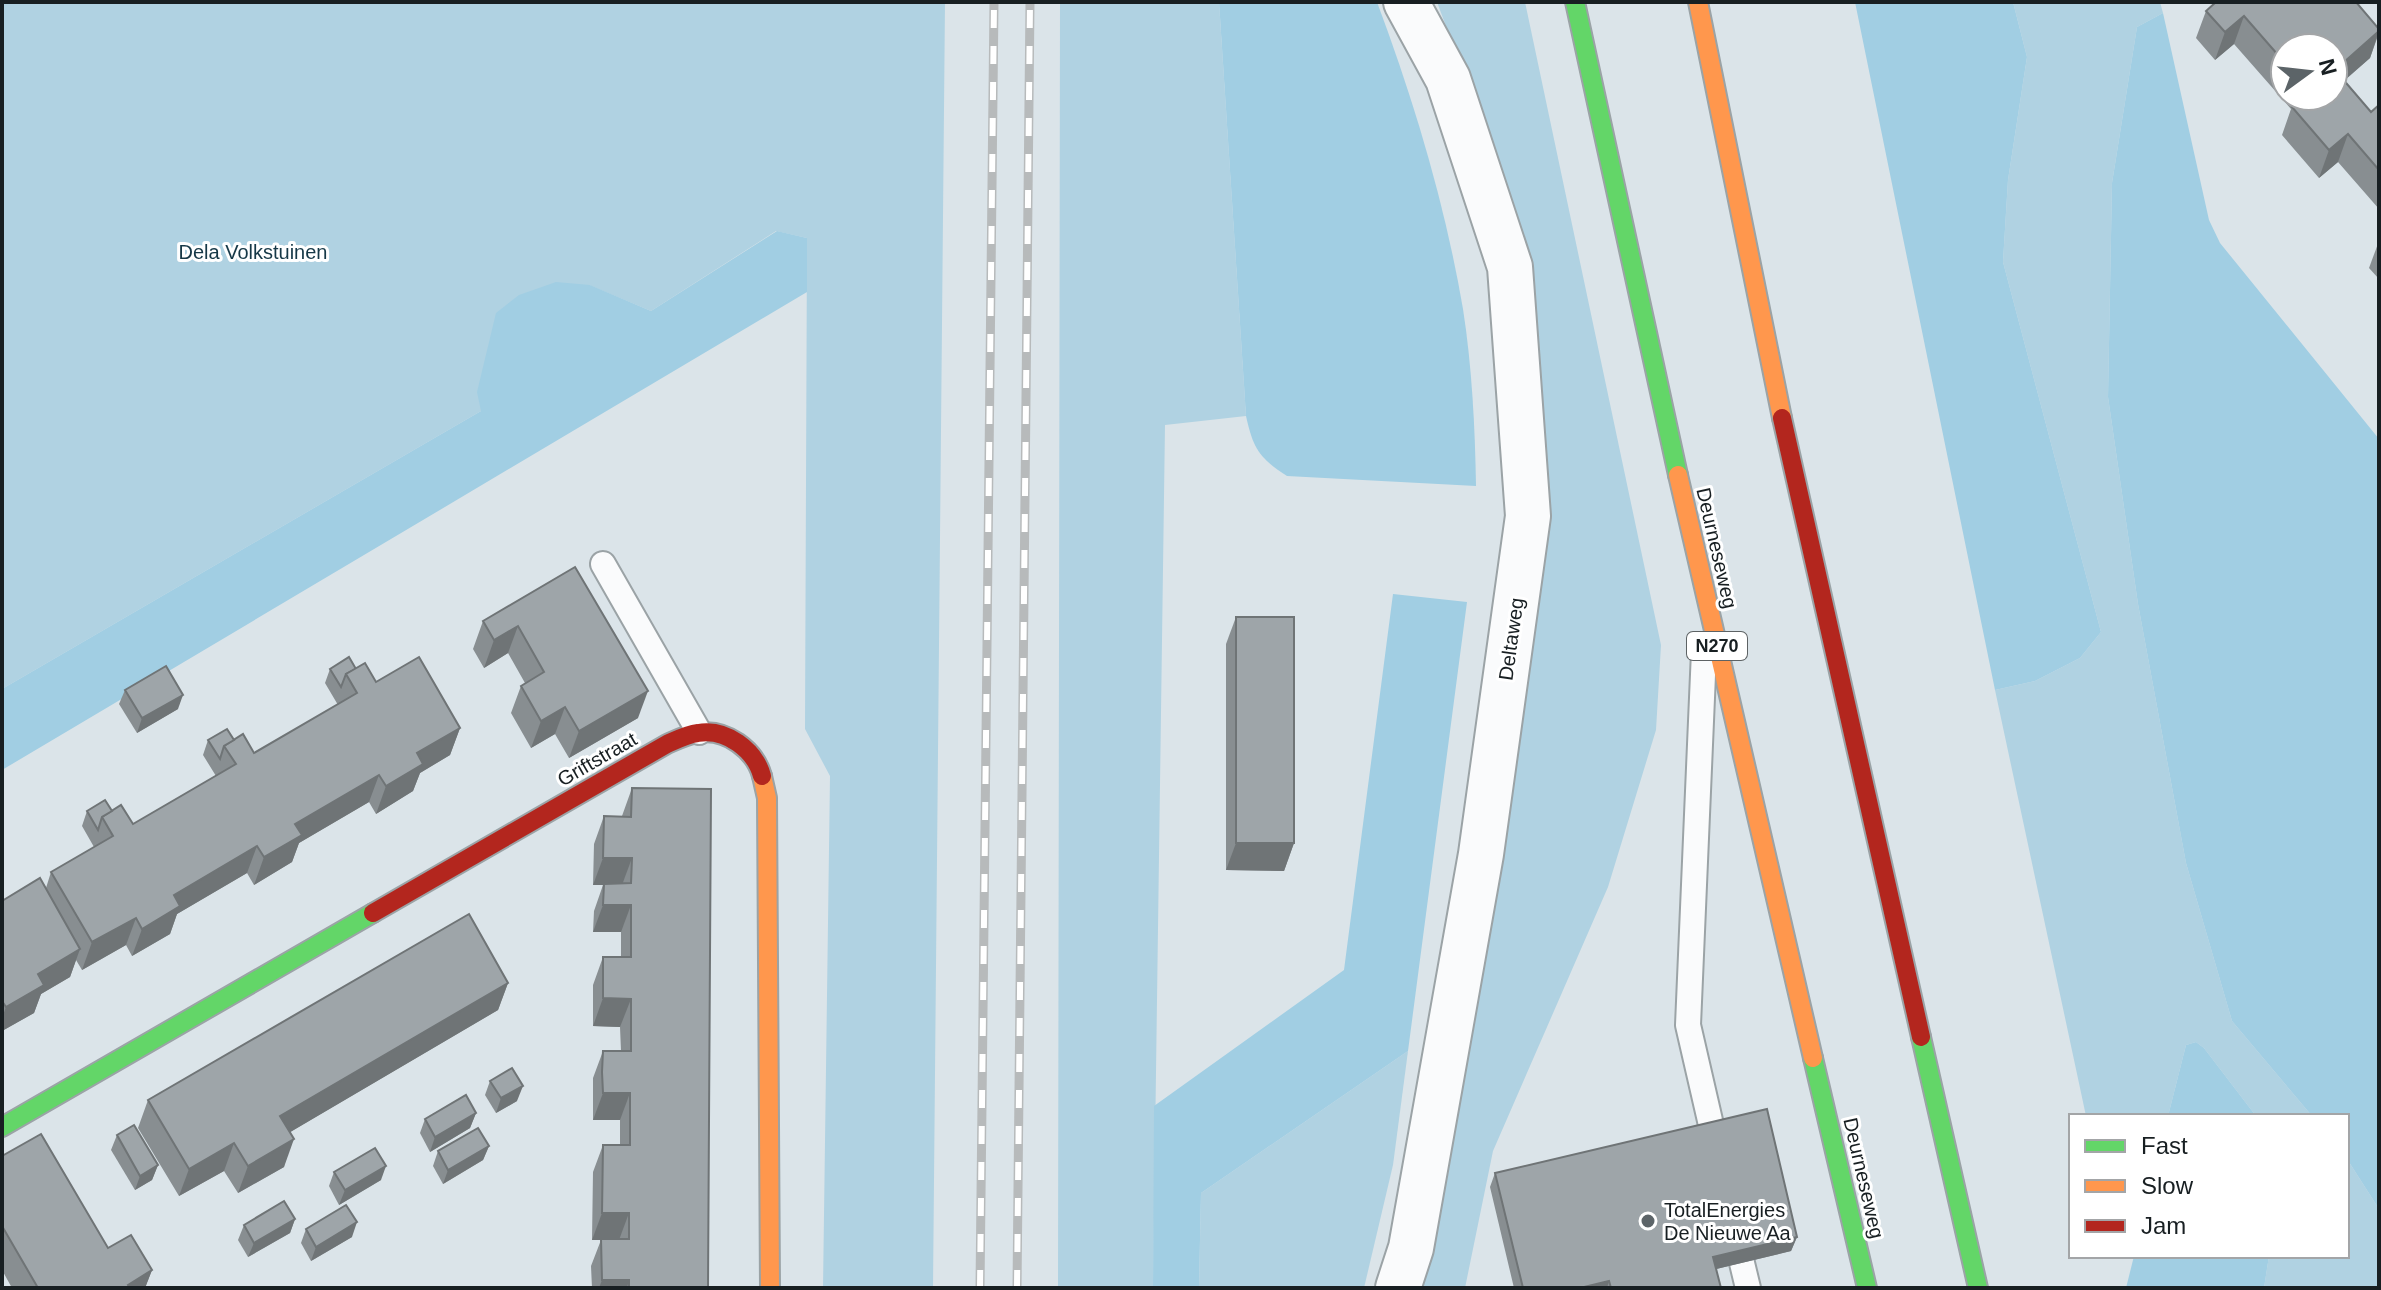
<svg xmlns="http://www.w3.org/2000/svg" width="2381" height="1290" font-family="Helvetica,sans-serif">
<style>
.green{fill:#b0d2e2}
.forest{fill:#a1cee3}
.lines{fill:none;stroke-linecap:round;stroke-linejoin:round}
.lane-casing{stroke:#9ba3a6;stroke-width:28}
.street-casing{stroke:#9ba3a6;stroke-width:48}
.fast-casing{stroke:#9ba3a6;stroke-width:22}
.slow-casing{stroke:#9ba3a6;stroke-width:22}
.jam-casing{stroke:#9ba3a6;stroke-width:22}
.lane{stroke:#fafbfc;stroke-width:24}
.street{stroke:#fafbfc;stroke-width:44}
.fast{stroke:#63d668;stroke-width:18}
.slow{stroke:#ff974d;stroke-width:18}
.jam{stroke:#b3261e;stroke-width:18}
.rail-casing{stroke:#b7babb;stroke-width:9}
.rail{stroke:#fff;stroke-width:6;stroke-dasharray:18;stroke-linecap:butt}
.wall{fill:#888e91;fill-rule:evenodd}
.shaded-wall{fill:#6f7476}
.building{fill:#9ea5a9;stroke:#6f7476;stroke-width:2}
.poi-dot{fill:#5c6468;stroke:#fff;stroke-width:3}
.labels{text-anchor:middle;stroke-width:6;stroke-linejoin:round;paint-order:stroke}
.shield{fill:#fff;stroke:#5d6264;stroke-width:2}
.shield-label{font-size:18px;font-weight:bold;fill:#181f22}
.park-label{font-size:20px;fill:#163847;stroke:#fff}
.street-label{font-size:20px;fill:#181f22;stroke:#fff}
.poi-label{font-size:20px;fill:#181f22;stroke:#fff;text-anchor:start}
</style>
<rect width="100%" height="100%" fill="#dbe4e9"/>
<g class="green">
<polygon points="2,2 945,2 933,1288 823,1288 830,776 805,729 807,238 776,231 651,311 589,285 481,411 2,689"/>
<polygon points="1060,2 1219,2 1246,416 1165,425 1153,1288 1058,1288"/>
<polygon points="1437,2 1525,2 1661,645 1656,730 1608,887 1493,1151 1465,1288 1422,1288 1448,1175 1533,522 1460,64"/>
<polygon points="2013,2 2160,2 2163,13 2137,27 2112,183 2108,397 2138,604 2186,863 2232,1021 2312,1116 2256,1116 2204,1048 2196,1042 2186,1045 2168,1116 2086,1116 1995,690 2035,681 2080,658 2101,632 2003,262 2008,180 2027,57"/>
<polygon points="1408,1051 1393,1165 1364,1288 1199,1288 1201,1193"/>
<polygon points="2347,1159 2379,1209 2379,1288 2264,1288 2269,1256 2347,1256"/>
</g>
<g class="forest">
<path d="M1219,2H1377C1414,101 1445,204 1463,309C1472,367 1475,427 1476,486L1287,476C1259,458 1253,448 1246,416Z"/>
<polygon points="1855,2 2013,2 2027,57 2008,180 2003,262 2101,632 2080,658 2035,681 1995,690"/>
<polygon points="2163,13 2209,220 2220,243 2379,439 2379,1209 2347,1159 2347,1116 2312,1116 2232,1021 2186,863 2138,604 2108,397 2112,183 2137,27"/>
<polygon points="777,231 807,238 807,292 2,770 2,689 481,411 477,392 496,313 519,295 556,282 590,285 651,311"/>
<polygon points="1393,594 1467,602 1408,1051 1201,1193 1199,1288 1153,1288 1154,1106 1344,970"/>
<polygon points="2196,1042 2204,1048 2256,1116 2168,1116 2186,1045"/>
<polygon points="2134,1256 2269,1256 2264,1288 2126,1288"/>
</g>
<g class="lines">
<defs>
<g id="lane">
<polyline points="603,564 699,732"/>
<polyline points="1704,651 1688,1025 1717,1151"/>
<polyline points="1735,1234 1748,1288"/>
</g>
<polyline id="street" points="1398,1288 1411,1248 1481,854 1528,516 1510,267 1448,79 1406,2"/>
<g id="fast">
<polyline points="1575,2 1678,475"/>
<polyline points="1921,1037 1978,1288"/>
<polyline points="1813,1058 1867,1288"/>
<polyline points="2,1127 373,913"/>
</g>
<g id="slow">
<polyline points="1698,2 1782,418"/>
<polyline points="1678,475 1813,1058"/>
<polyline points="762,776 767,798 770,1288"/>
</g>
<g id="jam">
<polyline points="1782,418 1921,1037"/>
<path d="M373,913L667,744C676,740 688,734 698,733C726,728 755,750 762,776"/>
</g>
</defs>
<use href="#lane" class="lane-casing"/>
<use href="#street" class="street-casing"/>
<use href="#fast" class="fast-casing"/>
<use href="#slow" class="slow-casing"/>
<use href="#jam" class="jam-casing"/>
<use href="#lane" class="lane"/>
<use href="#street" class="street"/>
<use href="#fast" class="fast"/>
<use href="#slow" class="slow"/>
<use href="#jam" class="jam"/>
<defs>
<g id="rail">
<polyline points="980,1288 994,2"/>
<polyline points="1017,1288 1030,2"/>
</g>
</defs>
<use href="#rail" class="rail-casing"/>
<use href="#rail" class="rail"/>
</g>
<g class="wall">
<path d="M2206,11L2379,29V33L2370,58L2344,81L2371,112L2379,105V209L2338,162L2319,178L2282,135L2291,109L2234,44L2215,60L2196,38ZM2285,48L2333,96H2285Z"/>
<polygon points="2379,241 2379,279 2369,268"/>
<polygon points="575,567 638,718 569,758 555,734 531,748 511,713 521,686 525,683 508,653 484,668 473,649 483,621"/>
<polygon points="1236,617 1294,843 1284,871 1226,870 1226,644"/>
<polygon points="330,669 356,669 376,682 460,728 450,755 420,773 413,791 376,814 369,802 299,843 292,862 254,885 247,873 177,914 170,934 132,956 126,945 82,970 76,960 70,977 41,994 34,1013 2,1031 2,901 46,888 51,872 94,847 82,826 87,811 112,811 133,824 216,776 203,755 208,740 234,740 254,753 338,705 325,683"/>
<polygon points="125,690 178,709 137,733 119,704"/>
<polygon points="632,788 708,1288 592,1288 591,1266 601,1240 592,1240 593,1172 603,1145 620,1145 620,1120 593,1120 593,1078 603,1051 621,1051 620,1027 593,1026 593,985 603,957 621,957 621,932 593,932 594,911 603,885 593,885 594,844 604,816 622,816"/>
<polygon points="508,983 498,1010 290,1132 284,1167 238,1193 224,1171 179,1196 138,1128 148,1100"/>
<polygon points="490,1081 517,1101 496,1113 485,1095"/>
<polygon points="476,1113 470,1128 430,1152 420,1133 425,1119"/>
<polygon points="117,1135 158,1165 152,1180 135,1190 111,1150"/>
<polygon points="489,1146 483,1160 443,1184 433,1166 438,1151"/>
<polygon points="2,1156 108,1248 152,1270 145,1288 12,1288 2,1270"/>
<polygon points="334,1172 381,1180 339,1205 329,1186"/>
<polygon points="1495,1173 1797,1237 1791,1251 1716,1269 1721,1288 1514,1288 1490,1187"/>
<polygon points="295,1219 290,1233 248,1257 238,1240 244,1225"/>
<polygon points="306,1229 352,1237 311,1261 301,1243"/>
</g>
<g class="shaded-wall">
<polygon points="2244,16 2234,44 2215,60 2225,32"/>
<polygon points="2379,31 2370,58 2333,90 2335,70"/>
<polygon points="2348,134 2338,162 2319,178 2329,150"/>
<polygon points="518,626 508,653 484,668 494,640"/>
<polygon points="648,691 638,718 569,758 579,731"/>
<polygon points="183,695 178,709 137,733 142,718"/>
<polygon points="565,707 555,734 531,748 541,721"/>
<polygon points="460,728 450,755 420,773 413,791 376,814 386,786 417,753"/>
<polygon points="379,775 369,802 299,843 292,862 254,885 264,857 295,824"/>
<polygon points="1236,843 1294,843 1284,871 1226,870"/>
<polygon points="257,846 247,873 177,914 170,934 132,956 142,929 174,895"/>
<polygon points="603,858 632,858 622,885 593,885"/>
<polygon points="603,905 631,905 621,932 593,932"/>
<polygon points="136,918 126,945 82,970 92,942"/>
<polygon points="80,949 70,977 41,994 34,1013 2,1031 2,1018 6,1007 38,974"/>
<polygon points="508,983 498,1010 270,1144 280,1116"/>
<polygon points="603,998 631,999 620,1027 593,1026"/>
<polygon points="523,1086 517,1101 496,1113 501,1098"/>
<polygon points="603,1093 630,1093 620,1120 593,1120"/>
<polygon points="476,1113 470,1128 430,1152 435,1137"/>
<polygon points="294,1139 284,1167 238,1193 248,1166"/>
<polygon points="234,1143 224,1171 179,1196 189,1169"/>
<polygon points="489,1146 483,1160 443,1184 448,1170"/>
<polygon points="158,1165 152,1180 135,1190 140,1176"/>
<polygon points="386,1166 381,1180 339,1205 345,1190"/>
<polygon points="602,1213 629,1213 619,1240 592,1240"/>
<polygon points="295,1219 290,1233 248,1257 254,1243"/>
<polygon points="357,1222 352,1237 311,1261 316,1247"/>
<polygon points="1797,1237 1791,1251 1708,1271 1713,1257"/>
<polygon points="152,1270 145,1288 127,1288 128,1285"/>
<polygon points="602,1280 629,1280 627,1288 599,1288"/>
<polygon points="1609,1281 1607,1288 1580,1288"/>
</g>
<g class="building">
<polygon points="2216,2 2356,2 2379,29 2379,31 2335,70 2371,112 2379,105 2379,170 2348,134 2329,150 2292,107 2304,96 2333,96 2333,48 2285,48 2285,63 2244,16 2225,32 2206,11"/>
<polygon points="575,567 648,691 579,731 565,707 541,721 521,686 544,672 518,626 494,640 483,621"/>
<rect x="1236" y="617" width="58" height="226"/>
<polygon points="349,657 356,669 346,674 341,687 330,669"/>
<polygon points="419,657 460,728 417,753 423,764 386,786 379,775 295,824 302,835 264,857 257,846 174,895 180,906 142,929 136,918 92,942 51,872 113,836 102,817 121,805 133,824 236,764 224,746 243,734 254,753 357,693 346,674 365,663 376,682"/>
<polygon points="166,666 183,695 142,718 125,690"/>
<polygon points="227,729 234,740 224,746 220,759 208,740"/>
<polygon points="632,788 711,789 708,1288 629,1288 629,1280 602,1280 601,1239 629,1239 629,1213 602,1213 603,1145 630,1145 630,1093 603,1093 602,1072 603,1051 631,1051 631,999 603,998 603,957 631,957 631,905 603,905 604,884 631,883 632,858 603,858 604,816 631,817"/>
<polygon points="105,800 112,811 102,817 98,830 87,811"/>
<polygon points="40,878 80,949 38,974 44,985 6,1007 2,1001 2,901"/>
<polygon points="469,914 508,983 280,1116 294,1139 248,1166 234,1143 189,1169 148,1100"/>
<polygon points="512,1068 523,1086 501,1098 490,1081"/>
<polygon points="466,1095 476,1113 435,1137 425,1119"/>
<polygon points="1767,1109 1797,1237 1713,1257 1721,1288 1611,1288 1609,1281 1580,1288 1523,1288 1495,1173"/>
<polygon points="134,1125 158,1165 140,1176 117,1135"/>
<polygon points="478,1128 489,1146 448,1170 438,1151"/>
<polygon points="41,1134 108,1248 131,1235 152,1270 128,1285 130,1288 38,1288 2,1226 2,1156"/>
<polygon points="375,1148 386,1166 345,1190 334,1172"/>
<polygon points="284,1201 295,1219 254,1243 244,1225"/>
<polygon points="346,1205 357,1222 316,1247 306,1229"/>
</g>
<circle class="poi-dot" cx="1648" cy="1221" r="8"/>
<g class="labels">
<rect class="shield" x="1687" y="632" width="60" height="28" rx="6"/>
<g class="shield-label">
<text x="1717" y="652">N270</text>
</g>
<g class="park-label">
<text x="253" y="259">Dela Volkstuinen</text>
</g>
<g class="street-label">
<text transform="translate(1717 548) rotate(77)" y="7">Deurneseweg</text>
<text transform="translate(1511 639) rotate(-82)" y="7">Deltaweg</text>
<text transform="translate(597 759) rotate(-30)" y="7">Griftstraat</text>
<text transform="translate(1864 1178) rotate(77)" y="7">Deurneseweg</text>
</g>
<g class="poi-label">
<text x="1664" y="1217">TotalEnergies<tspan x="1664" dy="23">De Nieuwe Aa</tspan></text>
</g>
</g>
<rect width="2381" height="1290" fill="none" stroke="#181f22" stroke-width="8"/>
<rect x="2069" y="1114" width="280" height="144" fill="#ffffff" stroke="#a3a5a7" stroke-width="2"/>
<rect x="2085" y="1140" width="40" height="12" fill="#63d668" stroke="#a3a5a7" stroke-width="2"/>
<text x="2141" y="1154" font-size="24" fill="#181f22">Fast</text>
<rect x="2085" y="1180" width="40" height="12" fill="#ff974d" stroke="#a3a5a7" stroke-width="2"/>
<text x="2141" y="1194" font-size="24" fill="#181f22">Slow</text>
<rect x="2085" y="1220" width="40" height="12" fill="#b3261e" stroke="#a3a5a7" stroke-width="2"/>
<text x="2141" y="1234" font-size="24" fill="#181f22">Jam</text>
<g transform="translate(2309 72) rotate(75)"><circle r="38" fill="#ffffff" stroke="#a3a5a7" stroke-width="2"/>
<path d="M0-6L14 30L0 20L-14 30Z" fill="#5c6468"/>
<text y="-12" font-size="22" font-weight="bold" text-anchor="middle" fill="#181f22">N</text>
</g>
</svg>
